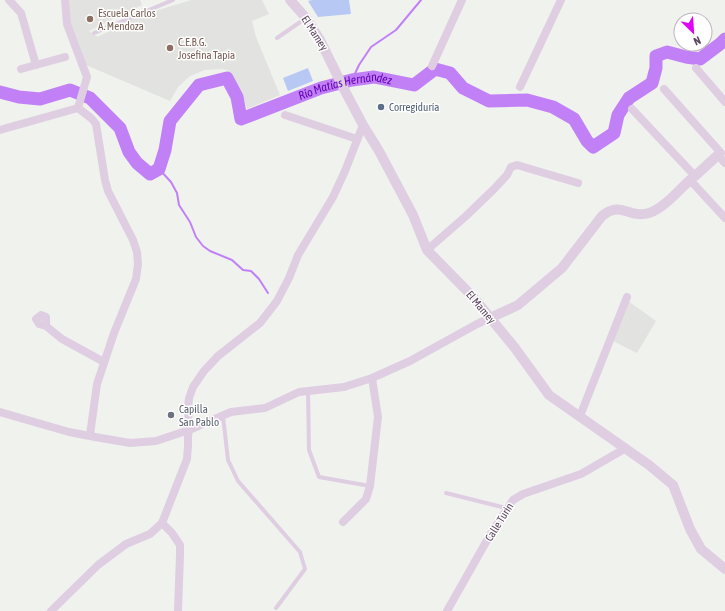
<svg xmlns="http://www.w3.org/2000/svg" width="725" height="611" font-family="'Asap Condensed',sans-serif">
<style>
.education{fill:#e2e3e0}
.green{fill:#b8c8f4}
.lines{fill:none;stroke-linecap:round;stroke-linejoin:round}
.stream{stroke:#c180f6;stroke-width:2}
.river{stroke:#c180f6;stroke-width:13}
.service{stroke:#dfcee2;stroke-width:4}
.minor{stroke:#dfcee2;stroke-width:8}
.tertiary{stroke:#dfcee2;stroke-width:10}
.education-dot{fill:#8d6e63;stroke:#fff;stroke-width:1.5}
.service-dot{fill:#5c6f8a;stroke:#fff;stroke-width:1.5}
.worship-dot{fill:#6b7280;stroke:#fff;stroke-width:1.5}
.labels{text-anchor:middle;stroke-width:3;stroke-linejoin:round;paint-order:stroke}
.education-label{font-size:11px;fill:#785e54;stroke:#fff;text-anchor:start}
.street-label{font-size:11px;fill:#5a455e;stroke:#fff}
.service-label{font-size:11px;fill:#4e5e75;stroke:#fff;text-anchor:start}
.worship-label{font-size:11px;fill:#5b616d;stroke:#fff;text-anchor:start}
.water-label{font-size:12px;font-style:italic;fill:#6500b6;stroke:#fff}
</style>
<rect width="100%" height="100%" fill="#f0f2ee"/>
<g class="education">
<polygon points="67,0 140,0 142,5 89,31 98,37 133,18 191,0 262,0 269,14 252,21 256,37 280,95 247,109 242,94 228,70 219,69 205,70 190,76 178,87 170,101 86,65 69,25"/>
<polygon points="628,301 656,321 637,353 611,340"/>
</g>
<g class="green">
<polygon points="312,0 349,0 351,14 318,17 308,1"/>
<polygon points="308,68 313,81 288,91 283,78"/>
</g>
<g class="lines">
<g class="stream">
<polyline points="352,80 359,65 371,47 396,30 421,0"/>
<polyline points="159,169 171,182 177,193 179,205 190,222 196,237 203,246 210,251 232,260 243,270 251,271 259,279 268,293"/>
</g>
<path class="river" id="s1" d="M0,92L19,97L40,99L70,90L90,98L120,128L129,152L137,163L150,174L159,169L165,150L170,121L199,85L227,78L237,97L241,119L321,88L352,80L374,77L414,85L435,69L450,73L463,88L489,101L527,100L553,107L574,119L587,141L593,147L614,133L618,115L629,98L652,83L656,68V56L667,52L686,57L700,59L720,44L725,39"/>
<g class="service">
<polyline points="94,33 173,0"/>
<polyline points="277,38 306,18"/>
<polyline points="308,391 309,450 319,477 370,486"/>
<polyline points="223,416 228,460 238,481 300,552 305,569 276,608"/>
<polyline points="446,493 506,508"/>
</g>
<g class="minor">
<polyline points="9,0 21,13 36,65"/>
<polyline points="65,0 67,24 87,77 78,108"/>
<polyline points="432,66 462,0"/>
<polyline points="696,68 725,102"/>
<polyline points="21,69 65,57"/>
<polyline points="520,87 561,0"/>
<polyline points="664,89 721,153 718,155 725,163"/>
<polyline points="78,108 91,118 96,124 105,180 108,191 133,240 137,252 138,264 136,279 114,333 97,384 90,435"/>
<polyline points="632,109 695,176 690,180 725,218"/>
<polyline points="285,115 357,139"/>
<polyline points="0,130 78,108"/>
<polyline points="427,250 466,216 494,189 507,175 511,167 517,165 578,183"/>
<polyline points="46,326 46,317 41,315 36,319 39,324 46,326 62,339 104,362"/>
<polyline points="0,412 69,432 95,437 130,443 156,441 189,430 231,412 265,408 299,392 344,387 372,378 410,361 477,324 490,318"/>
<polyline points="580,416 627,297"/>
<polyline points="343,522 366,499 370,486 378,417 372,378"/>
<polyline points="162,523 172,533 180,545 180,555 178,611"/>
<polyline points="51,611 98,565 126,544 150,534 162,523 187,459 188,446 188,436 189,430 188,408 189,398 193,387 204,371 218,356 260,323 277,301 289,278 298,255 333,197 345,171 363,125"/>
<polyline points="447,611 490,535 513,500 523,494 581,474 626,448"/>
</g>
<g class="tertiary">
<polyline points="290,0 306,18 320,40 345,91 363,125 379,151 413,215 427,250 473,297 515,348 549,395 649,465 673,485 690,529 701,549 725,569"/>
<polyline points="695,176 718,155"/>
<path d="M490,318L518,305L562,268L602,216C621,200 629,219 649,213C663,209 679,190 690,180"/>
</g>
</g>
<g class="education-dot">
<circle cx="90" cy="19" r="4"/>
<circle cx="170" cy="48" r="4"/>
</g>
<circle class="service-dot" cx="381" cy="107" r="4"/>
<circle class="worship-dot" cx="171" cy="415" r="4"/>
<g class="labels">
<g class="education-label">
<text x="98" y="17">Escuela Carlos<tspan x="98" dy="13">A. Mendoza</tspan></text>
<text x="178" y="46">C.E.B.G.<tspan x="178" dy="13">Josefina Tapia</tspan></text>
</g>
<g class="street-label">
<text transform="translate(315 33) rotate(57)" y="4">El Mamey</text>
<text transform="translate(481 307) rotate(50)" y="4">El Mamey</text>
<text transform="translate(499 522) rotate(-58)" y="4">Calle Turin</text>
</g>
<g class="service-label">
<text x="389" y="111">Corregiduría</text>
</g>
<g class="worship-label">
<text x="179" y="413">Capilla<tspan x="179" dy="13">San Pablo</tspan></text>
</g>
<g class="water-label">
<text dy="4" stroke="none"><textPath href="#s1" startOffset="481">Río Matías Hernández</textPath></text>
</g>
</g>
<g transform="translate(693 32) rotate(155)"><circle r="19" fill="#ffffff" stroke="#bdb5bf"/>
<path d="M0-3L7 15L0 10L-7 15Z" fill="#df05f5"/>
<text y="-6" font-size="11" font-weight="bold" text-anchor="middle" fill="#5a455e">N</text>
</g>
</svg>
